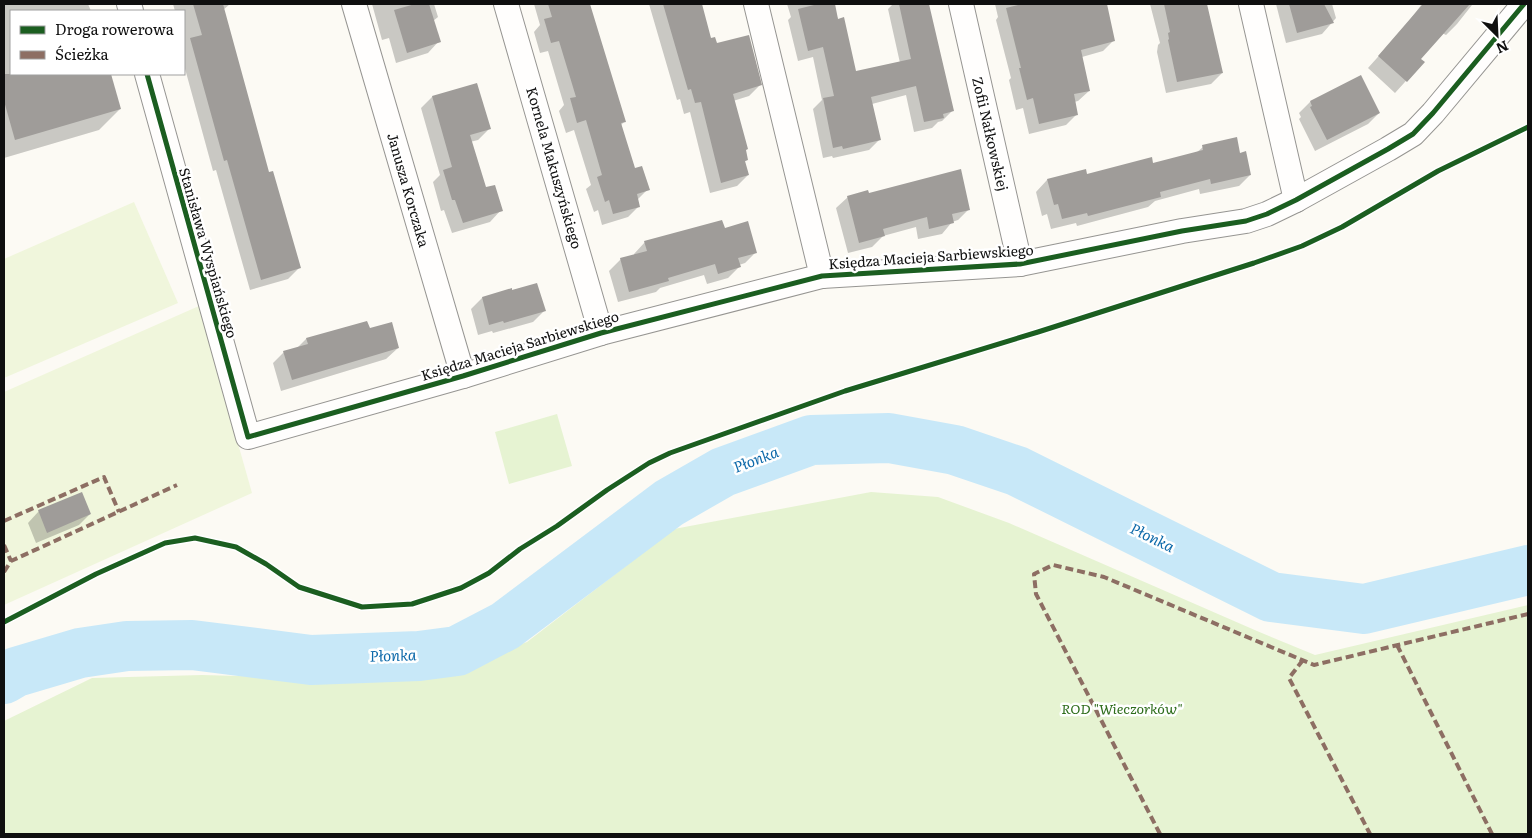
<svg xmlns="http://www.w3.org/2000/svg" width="1532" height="838" font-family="Literata,serif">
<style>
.green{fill:#e6f3d2}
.pitch{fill:#f0f6dc}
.shadow{fill:#0003}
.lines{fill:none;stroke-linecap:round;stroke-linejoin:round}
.river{stroke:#c8e8f8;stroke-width:50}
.building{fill:#9f9c99}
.street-casing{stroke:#969592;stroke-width:26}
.street{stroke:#fffefd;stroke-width:24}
.quiet{stroke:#8d6e63;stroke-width:4;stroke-dasharray:8 4;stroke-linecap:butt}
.cycleway-casing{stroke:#fff;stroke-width:8}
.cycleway{stroke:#1b5e20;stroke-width:5}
.labels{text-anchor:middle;stroke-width:5;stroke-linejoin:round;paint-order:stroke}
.street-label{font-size:14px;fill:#0f0f0f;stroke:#fff}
.park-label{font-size:14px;font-style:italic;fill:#2d6c1a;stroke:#fff}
.water-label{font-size:15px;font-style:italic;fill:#0e6aaa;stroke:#fff}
</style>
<rect width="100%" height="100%" fill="#fcfaf4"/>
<g class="green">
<polygon points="557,414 572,466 509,484 495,432"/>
<polygon points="871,492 938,497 1009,523 1257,631 1315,655 1528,605 1528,834 4,834 4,721 92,678 202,675 416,681 527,642 674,529"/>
</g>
<g class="pitch">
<polygon points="134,202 178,303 4,378 4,259"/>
<polygon points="199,306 252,493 4,605 4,392"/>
</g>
<g class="shadow">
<polygon points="4,4 88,4 91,11 11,11 11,74 109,74 120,109 99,130 4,158"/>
<polygon points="173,4 230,4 223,10 268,174 299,268 288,279 250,290 216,170 213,171 184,65 184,11 175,11"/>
<polygon points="372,4 434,4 438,17 433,21 439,41 428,53 396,63 389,38 382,40"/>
<polygon points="534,4 588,4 625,121 621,125 634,169 648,189 637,200 639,206 628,217 602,225 598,210 594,212 586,189 591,185 574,130 566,133 559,111 564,105 548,51 540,53 534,32 540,25"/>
<polygon points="649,4 701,4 710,39 760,85 749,96 733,101 747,160 744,162 748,175 737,186 710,193 690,112 684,114 680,99 677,100"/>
<polygon points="787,4 833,4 855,73 900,63 888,9 893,4 928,4 952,111 942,121 938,122 932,128 914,132 906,95 872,104 880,139 869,150 833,158 832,156 823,158 813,109 822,100 813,57 798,61 788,20 791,17"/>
<polygon points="995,4 1106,4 1114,40 1103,51 1082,57 1089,91 1078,101 1074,102 1077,114 1066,125 1029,134 1023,108 1016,110 1009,80 1011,78 996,20 998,17"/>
<polygon points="1150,4 1200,4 1207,32 1222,73 1211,84 1166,93 1157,52 1158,45 1160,43"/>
<polygon points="1276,4 1332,4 1336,18 1322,34 1286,43"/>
<polygon points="1422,4 1472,5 1457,24 1446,35 1442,33 1419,59 1423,62 1395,93 1368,68 1402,30"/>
<polygon points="477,85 489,129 478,140 470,142 485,189 501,210 490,222 452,233 444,210 441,211 433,182 440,175 421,108 432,97"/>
<polygon points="1310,102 1379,113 1368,124 1315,151 1299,119 1301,117 1299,113"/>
<polygon points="1203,147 1239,154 1250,175 1239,186 1200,194 1199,189 1155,201 1148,207 1077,226 1076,223 1051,229 1047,214 1042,216 1036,192 1047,180 1086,176 1152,164 1196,153"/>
<polygon points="868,194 969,209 958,220 952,222 942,234 918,239 916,227 883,236 872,247 848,253 836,208 848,197"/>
<polygon points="724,230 756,252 745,263 739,265 739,267 728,278 707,284 704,275 660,288 656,292 618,302 609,271 621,259 634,256 634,254 645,242"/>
<polygon points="512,291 544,311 533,322 493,333 492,331 478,335 471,309 482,298"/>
<polygon points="367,322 369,329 398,348 386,359 281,391 273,363 284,352 297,348 306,339"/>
<polygon points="39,511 90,514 79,525 36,543 28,523"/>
</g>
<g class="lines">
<polyline class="river" points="4,679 16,672 80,653 127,646 192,645 311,660 419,656 457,651 505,626 669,503 723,472 811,440 889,438 955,450 1017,471 1271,597 1364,609 1528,570"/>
</g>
<g class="building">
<polygon points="193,4 223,4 269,172 273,171 301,268 261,280 227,160 224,161 190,38 202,35"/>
<polygon points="415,4 429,4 441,42 407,53 394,10"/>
<polygon points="548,4 590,4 626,122 621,123 635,168 642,166 650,190 637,194 640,207 613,214 609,200 605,202 597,177 602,175 586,120 577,123 570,98 576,97 559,41 551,43 544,19 552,17"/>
<polygon points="663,4 702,4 711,38 715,37 717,43 749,35 762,85 733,94 748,149 746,150 748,160 745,161 749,175 721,183 701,102 695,103 691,89 688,90"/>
<polygon points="818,4 835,4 838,19 844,17 856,71 911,59 899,4 929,4 954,111 943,114 944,118 924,122 916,86 871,97 881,140 843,149 842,146 833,148 823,98 834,96 823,47 808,51 798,9"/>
<polygon points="1022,4 1107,4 1115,41 1081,50 1090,91 1074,94 1078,115 1039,124 1033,98 1027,100 1019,68 1021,68 1006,8"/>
<polygon points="1164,4 1207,4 1223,73 1177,82 1168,40 1169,39 1168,33 1170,32"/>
<polygon points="1289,4 1324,4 1334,23 1297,33"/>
<polygon points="1423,4 1470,4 1421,59 1425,62 1407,82 1378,56"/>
<polygon points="4,74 111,74 121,109 15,140 4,101"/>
<polygon points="1361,75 1380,113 1327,140 1310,107 1312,106 1310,101"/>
<polygon points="477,83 491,129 470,135 486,187 495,185 503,211 463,223 455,200 452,200 443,170 452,167 432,96"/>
<polygon points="1237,137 1240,153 1246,151 1251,175 1211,184 1210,179 1160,192 1161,197 1088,216 1087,213 1062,219 1058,204 1054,205 1047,179 1086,169 1087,174 1152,157 1153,163 1203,150 1202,145"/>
<polygon points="961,169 970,210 952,214 954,223 929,229 927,217 883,229 885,236 859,243 847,196 868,190 869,193"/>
<polygon points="722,220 725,228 748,221 757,253 738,258 741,267 718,274 715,264 668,278 669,281 629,292 620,258 647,251 644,241"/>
<polygon points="537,283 546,311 504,323 503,321 489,325 482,297 512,288 512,290"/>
<polygon points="367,321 370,328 392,322 399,348 292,380 283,351 308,344 306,338"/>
<polygon points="82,492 91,514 47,533 38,510"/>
</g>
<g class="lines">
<defs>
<g id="street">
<polyline points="129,4 131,11"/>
<polyline points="354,4 463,376"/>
<polyline points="506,4 601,333"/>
<polyline points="756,4 822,276"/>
<polyline points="961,4 1020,264"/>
<polyline points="1251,4 1296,200"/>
<polyline points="147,74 248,437 463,376 601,333 822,276 1020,264 1182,231 1246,221 1267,214 1296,200 1388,149 1413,134 1433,113 1524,4"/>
</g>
</defs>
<use href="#street" class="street-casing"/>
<use href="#street" class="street"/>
<g class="quiet">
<polyline points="4,521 104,477 119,512"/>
<polyline points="4,545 11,561"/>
<polyline points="4,572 11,561 177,485"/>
<polyline points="1397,645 1492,834"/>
<polyline points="1303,660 1289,678 1370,834"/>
<polyline points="1160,834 1036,594 1034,574 1053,565 1104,577 1314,665 1528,614"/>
</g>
<defs>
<g id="cycleway">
<polyline points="147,74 248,437 463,376 601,333 822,276 1020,264 1182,231 1246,221 1267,214 1296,200 1388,149 1413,134 1433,113 1524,4"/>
<polyline points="4,622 96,574 165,543 195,538 236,547 266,564 299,587 362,607 412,604 461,588 489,573 520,549 557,526 607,490 649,463 670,453 845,391 1038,332 1254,263 1302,246 1342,227 1438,171 1528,127"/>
</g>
</defs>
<use href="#cycleway" class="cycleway-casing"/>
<use href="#cycleway" class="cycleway"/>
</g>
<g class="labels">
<g class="street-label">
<text transform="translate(990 134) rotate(77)" y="5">Zofii Nałkowskiej</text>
<text transform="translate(554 168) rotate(74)" y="5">Kornela Makuszyńskiego</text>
<text transform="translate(408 190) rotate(74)" y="5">Janusza Korczaka</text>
<text transform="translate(208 253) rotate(74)" y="5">Stanisława Wyspiańskiego</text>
<text transform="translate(931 257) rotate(-4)" y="5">Księdza Macieja Sarbiewskiego</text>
<text transform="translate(520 346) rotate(-17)" y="5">Księdza Macieja Sarbiewskiego</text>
</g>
<g class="park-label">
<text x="1122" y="714">ROD "Wieczorków"</text>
</g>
<g class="water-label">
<text transform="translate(756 460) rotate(-21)" y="5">Płonka</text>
<text transform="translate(1152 538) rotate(26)" y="5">Płonka</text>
<text transform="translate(393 656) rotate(-2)" y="5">Płonka</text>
</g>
</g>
<rect width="1532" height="838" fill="none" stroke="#0f0f0f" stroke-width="10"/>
<rect x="10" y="10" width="175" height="65" fill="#ffffff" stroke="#9f9f9f"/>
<rect x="20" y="26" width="25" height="8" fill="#1b5e20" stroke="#9f9f9f"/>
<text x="55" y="35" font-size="15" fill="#0f0f0f">Droga rowerowa</text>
<rect x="20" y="51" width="25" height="8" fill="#8d6e63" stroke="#9f9f9f"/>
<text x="55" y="60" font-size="15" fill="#0f0f0f">Ścieżka</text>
<g transform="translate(1497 35) rotate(156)" stroke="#ffffff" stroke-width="4" paint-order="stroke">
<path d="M0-4L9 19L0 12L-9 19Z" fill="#0f0f0f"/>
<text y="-8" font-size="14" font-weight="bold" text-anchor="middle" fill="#0f0f0f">N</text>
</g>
</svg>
